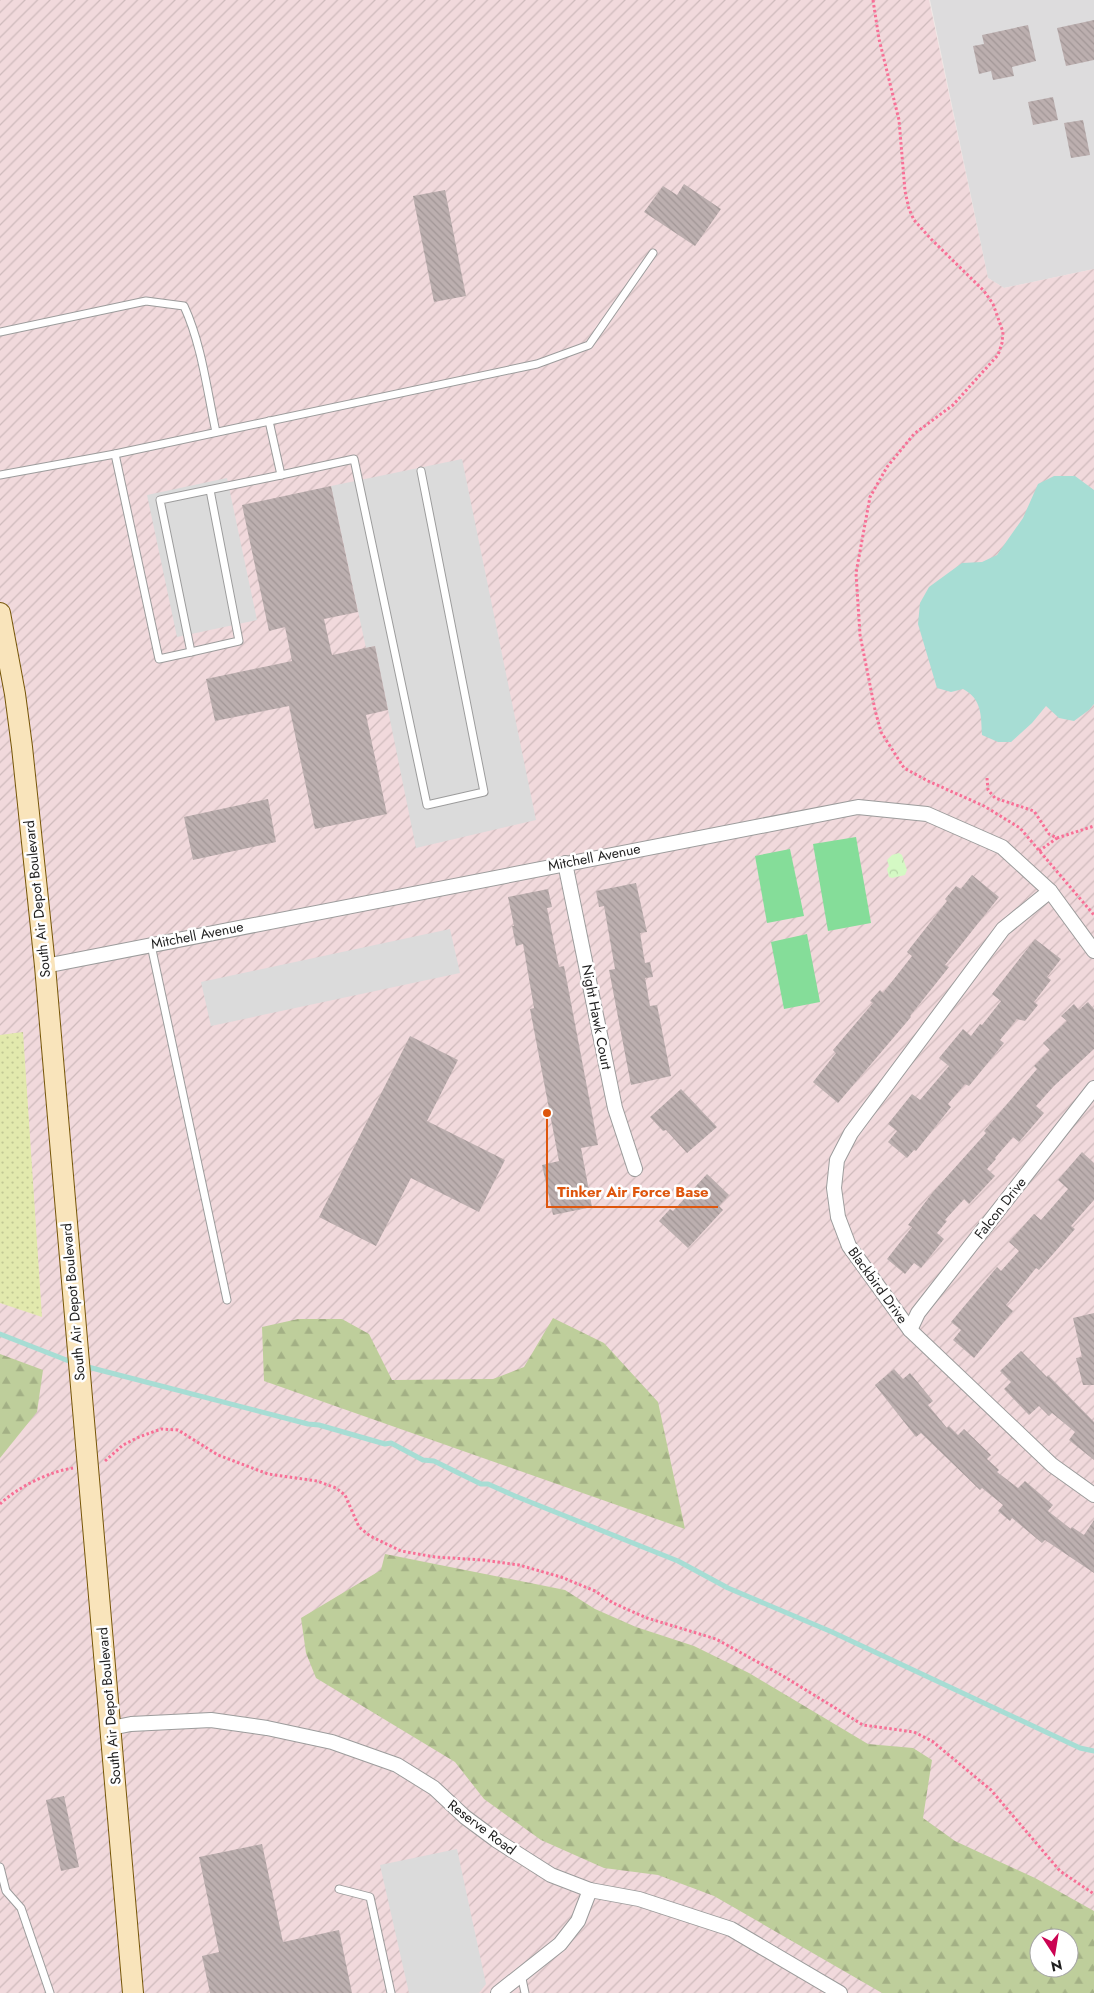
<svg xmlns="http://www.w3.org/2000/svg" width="1094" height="1993" font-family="Jost,sans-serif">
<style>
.residential{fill:#dddcdd}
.military{fill:url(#military-furrows);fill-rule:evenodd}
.grass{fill:url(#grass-dots)}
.forest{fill:url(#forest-firs);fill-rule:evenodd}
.park{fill:url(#park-crowns)}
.pitch{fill:#85dd99}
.parking{fill:#dbdbdb}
.water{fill:#a7ddd4}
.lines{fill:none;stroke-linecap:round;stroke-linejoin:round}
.stream{stroke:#a7ddd4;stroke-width:5}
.building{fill:url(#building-back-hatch)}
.lane-casing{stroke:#9c9c9c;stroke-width:9}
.street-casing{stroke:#9c9c9c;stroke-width:16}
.secondary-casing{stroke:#765607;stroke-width:22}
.path{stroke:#f86f96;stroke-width:3;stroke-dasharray:2.5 2.5;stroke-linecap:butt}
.lane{stroke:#fff;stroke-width:7}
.street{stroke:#fff;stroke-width:14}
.secondary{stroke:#f9e4bb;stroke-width:20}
.labels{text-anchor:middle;stroke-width:5;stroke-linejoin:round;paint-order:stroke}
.street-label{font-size:14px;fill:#1f1f1f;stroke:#fff}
.leader{fill:none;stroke:#de560d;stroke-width:2}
.callout-dot{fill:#de560d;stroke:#fff;stroke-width:2}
.callout-label{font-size:15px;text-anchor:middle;font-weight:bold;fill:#de560d;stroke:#fff;stroke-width:5;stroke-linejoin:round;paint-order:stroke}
</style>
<defs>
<pattern id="military-furrows" width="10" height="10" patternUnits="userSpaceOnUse" patternTransform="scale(1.25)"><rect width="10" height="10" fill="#f1d9dc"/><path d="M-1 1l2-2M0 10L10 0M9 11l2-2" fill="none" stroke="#cebabc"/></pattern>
<pattern id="grass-dots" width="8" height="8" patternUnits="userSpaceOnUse" patternTransform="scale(1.25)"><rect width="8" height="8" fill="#e2e9ad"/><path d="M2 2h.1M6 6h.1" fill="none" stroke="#c1c794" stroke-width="1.8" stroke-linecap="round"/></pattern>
<pattern id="forest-firs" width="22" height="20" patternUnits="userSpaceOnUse" patternTransform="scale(1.25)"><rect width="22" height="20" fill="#bece9b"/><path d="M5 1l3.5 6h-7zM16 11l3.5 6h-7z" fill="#a3b085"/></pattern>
<pattern id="park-crowns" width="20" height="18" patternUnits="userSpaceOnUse" patternTransform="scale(1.25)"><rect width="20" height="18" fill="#d4f9c4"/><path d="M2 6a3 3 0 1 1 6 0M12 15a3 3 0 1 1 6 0" fill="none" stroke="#b6d5a8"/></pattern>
<pattern id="building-back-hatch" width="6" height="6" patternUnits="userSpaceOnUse" patternTransform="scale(1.25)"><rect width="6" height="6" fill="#bcafaf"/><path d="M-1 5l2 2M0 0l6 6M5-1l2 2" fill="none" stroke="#a19696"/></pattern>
</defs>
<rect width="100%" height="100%" fill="#f0e8e6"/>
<polygon class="residential" points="930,0 1094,0 1094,269 1004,288 988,278"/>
<path class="military" d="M0,0H929L988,278L1004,288L1094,269V1993H0ZM1039,1938H1069V1968H1039Z"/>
<polygon class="grass" points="23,1032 42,1317 0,1303 0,1035"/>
<g class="forest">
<polygon points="553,1318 604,1343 658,1402 685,1529 264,1381 262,1327 298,1319 342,1319 369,1334 392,1380 493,1379 524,1367"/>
<polygon points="0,1354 43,1370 37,1412 0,1458"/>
<path d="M385,1554L565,1590L595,1609L636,1627L694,1646L749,1673L868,1744L913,1748L932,1760L923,1818L955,1841L1035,1878L1094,1911V1993H882L714,1896L658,1875L604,1868L541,1840L484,1799L455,1762L316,1678L306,1653L301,1618L381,1570ZM1039,1938H1069V1968H1039Z"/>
</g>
<polygon class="park" points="899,853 902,855 907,870 905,875 892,878 889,877 887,869 889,866 887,860 892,855"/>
<g class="pitch">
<polygon points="856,837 871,923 828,931 813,844"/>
<polygon points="790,849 804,916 767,923 755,856"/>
<polygon points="807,934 820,1002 784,1009 771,942"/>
</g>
<g class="parking">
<polygon points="462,459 536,820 416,848 375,646 366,648 331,486"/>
<polygon points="227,478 257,620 177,637 147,495"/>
<polygon points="450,929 460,973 211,1026 201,982"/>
<polygon points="457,1849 486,1984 479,1993 409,1993 380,1865"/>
</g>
<path class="water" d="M1054,476H1075L1094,490V704L1089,710L1074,721L1059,718L1046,706L1032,723L1011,742H998L982,735C981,715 982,699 963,689L951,692L937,688L918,624L920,603L929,587L962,563L982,562L997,555L1023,518L1038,484Z"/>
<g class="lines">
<g class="stream">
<polyline points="0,1334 74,1363"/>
<polyline points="84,1366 308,1424 319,1425 385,1444 391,1443 423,1460 434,1461 481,1484 488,1484 515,1496 678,1561 728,1588 832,1632 1080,1748 1094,1751"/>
</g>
</g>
<g class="building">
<polygon points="1094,20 1094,60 1066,66 1057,28"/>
<polygon points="1028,25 1036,61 1012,67 1014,76 993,80 991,71 979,74 973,46 984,44 982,35"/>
<polygon points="1053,97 1058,120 1033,125 1028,102"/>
<polygon points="1083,120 1090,155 1071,158 1064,123"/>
<polygon points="684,184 721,209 695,246 644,212 663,186 677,195"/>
<polygon points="445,190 466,296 434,302 413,196"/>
<polygon points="331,486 358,612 324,619 332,655 375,646 388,710 366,715 387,814 315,829 289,706 215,721 206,679 292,661 285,627 269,631 242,505"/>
<polygon points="268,799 276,842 193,860 184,817"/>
<polygon points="972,875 999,897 945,965 949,967 910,1016 911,1017 838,1103 813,1082 836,1053 833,1050 873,1003 870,1001 880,990 883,993 912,956 907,952 947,901 945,899 956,886 961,889"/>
<polygon points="636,883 647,932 640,933 645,963 650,962 653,977 645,978 650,1006 657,1005 671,1076 631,1085 609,970 615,969 604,906 599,907 596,891"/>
<polygon points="548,889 552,907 547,908 559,967 564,966 598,1145 581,1148 592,1207 553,1215 542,1165 559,1161 530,1009 534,1008 528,973 523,944 516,946 512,926 514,926 508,897"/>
<polygon points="1035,939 1061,959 1047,977 1051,980 1034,1002 1038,1005 1025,1021 1017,1019 1000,1040 1004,1043 969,1086 965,1084 948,1104 951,1107 916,1151 914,1150 907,1158 888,1142 897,1131 888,1124 912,1094 920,1100 949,1066 939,1058 963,1029 971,1036 980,1024 982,1025 1001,1001 992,994"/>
<polygon points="1088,1002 1094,1009 1094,1049 1054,1086 1036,1106 1044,1113 1019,1142 1013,1137 995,1158 996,1159 987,1169 995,1176 969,1204 964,1199 945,1220 947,1221 937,1233 944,1239 921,1268 914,1263 905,1274 887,1259 912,1227 908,1225 933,1192 986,1133 984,1131 1037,1069 1034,1066 1050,1050 1043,1043 1067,1021 1061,1016 1074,1004 1079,1010"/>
<polygon points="410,1036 458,1060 427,1121 505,1160 479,1212 411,1178 376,1246 319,1217"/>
<polygon points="681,1089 717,1127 687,1153 666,1130 663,1131 650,1117"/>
<polygon points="1082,1152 1094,1163 1094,1200 1071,1226 1075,1229 1039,1270 1036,1268 1006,1305 1013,1311 974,1358 953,1340 961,1330 951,1322 997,1267 1001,1271 1019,1251 1009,1242 1034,1214 1041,1220 1068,1189 1058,1180"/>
<polygon points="707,1174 729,1195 719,1206 723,1210 688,1248 659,1221 670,1209 673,1211"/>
<polygon points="1094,1313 1094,1385 1083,1385 1076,1358 1082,1357 1073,1318"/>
<polygon points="1021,1351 1047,1377 1048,1375 1094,1422 1094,1460 1069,1440 1075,1432 1052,1413 1049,1416 1039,1406 1029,1415 1004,1389 1011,1382 1000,1371"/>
<polygon points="894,1369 903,1379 910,1373 933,1401 928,1405 947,1428 949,1426 958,1435 964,1429 991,1455 987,1459 999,1470 997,1472 1018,1488 1025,1481 1053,1505 1048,1511 1071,1529 1072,1527 1084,1535 1094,1520 1094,1573 1045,1540 1042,1543 1012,1518 1010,1521 998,1511 1003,1505 982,1488 980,1490 921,1433 916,1437 875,1385"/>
<polygon points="64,1796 79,1867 61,1871 46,1800"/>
<polygon points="262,1844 283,1942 339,1930 352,1993 210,1993 202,1956 219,1952 199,1857"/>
</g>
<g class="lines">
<defs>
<g id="lane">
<path d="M0,332L146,301L184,306C202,345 207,391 216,432"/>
<polyline points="115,454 159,659 191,652 160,500 281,475 269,421"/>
<polyline points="0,475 115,454 537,364 589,345 653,253"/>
<polyline points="281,475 354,459 427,805 484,792 421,471"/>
<polyline points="191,652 239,641 210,490"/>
<polyline points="151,945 227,1300"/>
<polyline points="0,1867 6,1891 21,1908 50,1993"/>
<polyline points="339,1889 370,1897 391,1993"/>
<polyline points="521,1974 525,1993"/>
</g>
<g id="street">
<polyline points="565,863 615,1108 635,1169"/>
<polyline points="1050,891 1003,929 851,1133 837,1160 834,1188 838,1217 849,1246 910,1330 1052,1465 1094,1495"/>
<polyline points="45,966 858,807 927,814 1002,847 1050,891 1094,951"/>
<polyline points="910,1330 918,1313 1094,1088"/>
<polyline points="111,1728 131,1724 211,1720 267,1728 332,1742 397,1765 434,1788 465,1817 496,1840 551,1875 590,1890 639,1899 731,1929 840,1993"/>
<polyline points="498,1993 560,1944 578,1921 590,1890"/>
</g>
<polyline id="secondary" points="0,613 15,694 22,747 45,966 133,1993"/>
</defs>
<use href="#lane" class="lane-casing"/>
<use href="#street" class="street-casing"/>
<use href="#secondary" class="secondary-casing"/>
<g class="path">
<polyline points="873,0 879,39 899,120 905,191 909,209 914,220 931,239 984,291 993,304 1003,332 1002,343 998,355 953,405 914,434 887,467 870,497 856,573 860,635 875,710 881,732 904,768 928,781 984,806 1020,828 1094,915"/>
<polyline points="987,778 988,790 995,798 1034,811 1049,834 1057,838 1094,826"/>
<polyline points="1039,851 1057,838"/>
<polyline points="105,1461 123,1445 139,1437 161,1429 178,1430 218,1455 268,1474 317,1481 336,1488 345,1495 359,1527 370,1536 401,1551 435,1557 483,1560 519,1565 561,1577 595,1591 613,1603 647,1618 716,1639 783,1676 863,1725 914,1732 932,1741 991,1790 1060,1871 1094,1894"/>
<path d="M0,1504C18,1487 48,1472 73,1468"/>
</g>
<use href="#lane" class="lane"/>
<use href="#street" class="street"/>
<use href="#secondary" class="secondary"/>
</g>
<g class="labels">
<g class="street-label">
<text transform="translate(594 857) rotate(-11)" y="5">Mitchell Avenue</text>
<text transform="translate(37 899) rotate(-96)" y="5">South Air Depot Boulevard</text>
<text transform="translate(197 935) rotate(-11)" y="5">Mitchell Avenue</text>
<text transform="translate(597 1017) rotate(79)" y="5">Night Hawk Court</text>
<text transform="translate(1000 1208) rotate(-52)" y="5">Falcon Drive</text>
<text transform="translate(878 1285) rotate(54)" y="5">Blackbird Drive</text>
<text transform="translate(73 1302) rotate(-95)" y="5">South Air Depot Boulevard</text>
<text transform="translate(109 1706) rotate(-95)" y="5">South Air Depot Boulevard</text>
<text transform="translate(482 1827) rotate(37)" y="5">Reserve Road</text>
</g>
</g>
<path class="leader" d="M547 1113L547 1207H718"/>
<circle class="callout-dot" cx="547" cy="1113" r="5"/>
<g class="callout-label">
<text x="633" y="1197">Tinker Air Force Base</text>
</g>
<g transform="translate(1054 1953) rotate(168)"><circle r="24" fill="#ffffff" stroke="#a5a5a5"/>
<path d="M0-4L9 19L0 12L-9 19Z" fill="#cb0352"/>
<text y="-8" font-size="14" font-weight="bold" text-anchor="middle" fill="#1f1f1f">N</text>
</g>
</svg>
